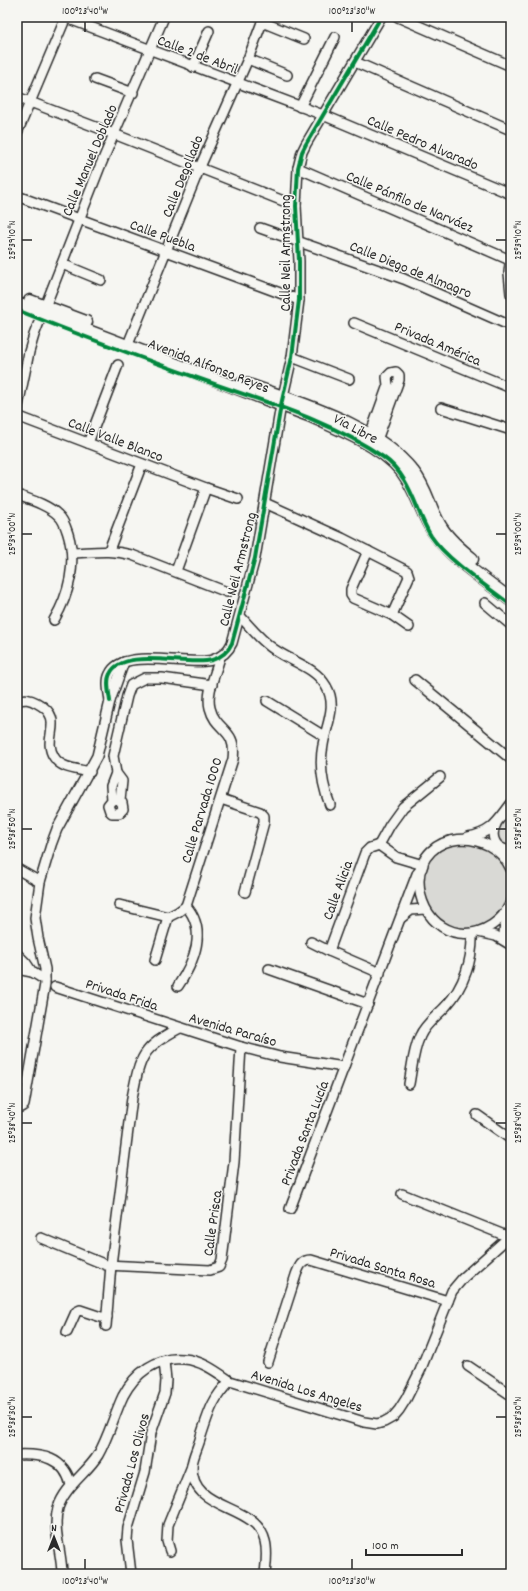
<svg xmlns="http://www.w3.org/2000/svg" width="528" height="1591" font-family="Dekko,sans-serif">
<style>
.green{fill:#d9d9d5;stroke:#828280}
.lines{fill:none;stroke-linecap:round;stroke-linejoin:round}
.minor-casing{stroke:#2b2b2b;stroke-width:12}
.major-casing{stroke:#2b2b2b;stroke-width:15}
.minor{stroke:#f6f6f2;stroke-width:9}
.major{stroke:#f6f6f2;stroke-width:12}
.cycleway-casing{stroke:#f6f6f2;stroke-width:6}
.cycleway{stroke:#00873e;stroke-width:4}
.ticks{fill:none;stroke:#2b2b2b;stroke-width:1.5}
.labels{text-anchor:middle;stroke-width:3;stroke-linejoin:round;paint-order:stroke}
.street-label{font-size:15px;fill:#2b2b2b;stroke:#f6f6f2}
.neatline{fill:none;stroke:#2b2b2b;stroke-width:1.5}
.ticks-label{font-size:10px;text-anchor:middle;fill:#2b2b2b}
</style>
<rect width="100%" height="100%" fill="#f6f6f2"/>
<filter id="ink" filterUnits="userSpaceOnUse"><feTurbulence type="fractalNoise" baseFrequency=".025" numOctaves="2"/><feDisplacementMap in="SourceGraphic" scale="8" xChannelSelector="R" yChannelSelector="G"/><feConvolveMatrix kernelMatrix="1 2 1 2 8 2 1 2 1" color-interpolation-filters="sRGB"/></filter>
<g filter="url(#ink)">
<g class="green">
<path d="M511,811V847L499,844C495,827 500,824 511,811Z"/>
<circle cx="466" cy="886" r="44"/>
</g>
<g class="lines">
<defs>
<g id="minor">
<polyline points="64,17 323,115 511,194"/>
<polyline points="398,17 511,66"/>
<polyline points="262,22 304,39"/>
<polyline points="248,59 287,75"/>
<polyline points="355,62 511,130"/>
<polyline points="193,67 209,31"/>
<polyline points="95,79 133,93"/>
<polyline points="17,97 114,134 296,206"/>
<polyline points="300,107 335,37"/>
<polyline points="17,133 66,17"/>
<polyline points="298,168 510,260"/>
<polyline points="17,196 299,300"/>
<polyline points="260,228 404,279 511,326"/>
<polyline points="511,255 509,273 511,294"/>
<polyline points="62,264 101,280"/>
<polyline points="354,323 511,388"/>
<polyline points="127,347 200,167 248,59 264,17"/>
<polyline points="292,357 349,379"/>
<polyline points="441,408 511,430"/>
<polyline points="17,411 29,352 34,335 99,169 164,17"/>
<polyline points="17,416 206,488 238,499"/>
<polyline points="370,435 388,385 387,377 391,373 396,372 399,375 399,380 377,440"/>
<polyline points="88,443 118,365"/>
<path d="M17,495C31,500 48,505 58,515C64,520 66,528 68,534C77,563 69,595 54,620"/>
<polyline points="265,503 342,538 407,571 409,577 392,615"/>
<polyline points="109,550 142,464"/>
<polyline points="368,551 351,589 351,595 353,598 392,615 409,627"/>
<path d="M73,553C94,552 111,549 132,555L227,592"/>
<polyline points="176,571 206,488"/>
<polyline points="485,603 511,625"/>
<path d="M240,616C251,628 261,641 275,650C292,662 315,667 326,686C338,706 326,725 323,745C319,765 323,787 330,805"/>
<polyline points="415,680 511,759"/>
<path d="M17,701C25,698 30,699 37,703C67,719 41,737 54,757C61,769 78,769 90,772"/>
<path d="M110,701C109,693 106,681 110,674C122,646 189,667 212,660C222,657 228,652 232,643L255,558L281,405L292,357L299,300V261L296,206L298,168L302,152L306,144L381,17"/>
<polyline points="267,701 324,736"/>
<polyline points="116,773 122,781 120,800"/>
<polyline points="221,799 260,812 264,816 264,822 245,892"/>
<polyline points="112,800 118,799 122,803 123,809 119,813 112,813 110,811 108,805 112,800 111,786 116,773 113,756 127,696 131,685 145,678 162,678 212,685"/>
<path d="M496,824C489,837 496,851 511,850"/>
<path d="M468,837C492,833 497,822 511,804"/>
<polyline points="379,845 390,825 403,807 440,777"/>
<polyline points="379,845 396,857 423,865"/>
<polyline points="17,869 40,882"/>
<path d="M511,869C492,826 420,829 419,881C419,921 456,948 492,925C500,920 507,911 511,902"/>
<polyline points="119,905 168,917 178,912 186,906"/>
<path d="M186,906L233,759C237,728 216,732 210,708C206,692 216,673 220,657"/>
<polyline points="401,918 411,910 425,909"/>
<polyline points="478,932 496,936 511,945"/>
<path d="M505,940C503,931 504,923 511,917"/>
<polyline points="311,942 329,951 380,973"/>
<polyline points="329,951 365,853 370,848 379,845"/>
<polyline points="17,954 26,963 32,972"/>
<polyline points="155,960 168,917"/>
<polyline points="17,969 32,972 45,980"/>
<polyline points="269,969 368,1004"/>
<path d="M178,986C194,962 208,931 186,906"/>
<polyline points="55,987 241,1047 280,1057 344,1067"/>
<path d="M409,1084C412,1068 413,1051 420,1036C425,1024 437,1016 446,1006C464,987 473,959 472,933"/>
<polyline points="17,1107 21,1107 24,1105 45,984 45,969 38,938 35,918 40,882 51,845 57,829 97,756 110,701 124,662"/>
<polyline points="477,1115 511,1139"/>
<polyline points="402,1194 509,1237"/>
<polyline points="290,1209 412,887 417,874 422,868"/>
<polyline points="41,1238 106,1265 210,1270 219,1267 222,1260 234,1162 241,1047"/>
<path d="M106,1326L111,1265L132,1098C140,1057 141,1048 180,1028"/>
<polyline points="67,1332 76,1312 80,1310 101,1317 107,1317"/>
<path d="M268,1362L296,1275C299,1267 301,1260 311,1260L448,1301"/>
<polyline points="468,1366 511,1395"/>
<path d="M230,1381C212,1399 209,1412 201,1436C199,1445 193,1456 192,1465C190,1513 255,1501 265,1541C268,1552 266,1563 265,1574"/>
<path d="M17,1455C42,1454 64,1457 71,1485"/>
<polyline points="170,1551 167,1541 168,1525 192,1466"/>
<path d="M62,1574C62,1553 52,1529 58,1508C65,1486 87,1473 98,1455C109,1436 114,1415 123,1396C135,1373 157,1356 184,1359C201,1360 217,1372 230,1381L364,1422L377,1424L384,1422L393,1417L399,1410L406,1399L420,1371L452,1291L463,1278L511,1235"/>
<polyline points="131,1574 127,1540 128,1528 145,1472 151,1433 165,1393 166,1380 164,1361"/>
</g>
<g id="major">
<polyline points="30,301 86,322"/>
<path d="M17,304L311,416C343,431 390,448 408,480C421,501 426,526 443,544C460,564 490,583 511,600"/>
<path d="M243,383C300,404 374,423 413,472C427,489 430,512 442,529C450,541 461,550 472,559"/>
</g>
</defs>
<use href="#minor" class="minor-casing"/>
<use href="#major" class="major-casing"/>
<use href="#minor" class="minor"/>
<use href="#major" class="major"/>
<defs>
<g id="cycleway">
<path d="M17,310C79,335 141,358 203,380C264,402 330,420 383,457C411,476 415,510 431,536C446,559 489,588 511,605"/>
<path d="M110,701C109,693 106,681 110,674C122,646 189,667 212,660C222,657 228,652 232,643L255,558L281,405L292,357L299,300V261L296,206L298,168L302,152L306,144L381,17"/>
</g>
</defs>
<use href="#cycleway" class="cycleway-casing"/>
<use href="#cycleway" class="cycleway"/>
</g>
</g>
<path class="ticks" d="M85,22V32M352,22V32M22,240H32M496,240H506M22,534H32M496,534H506M22,829H32M496,829H506M22,1123H32M496,1123H506M22,1417H32M496,1417H506M85,1559V1569M352,1559V1569"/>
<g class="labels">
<g class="street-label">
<text transform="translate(198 54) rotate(21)" y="5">Calle 2 de Abril</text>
<text transform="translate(423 142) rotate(23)" y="5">Calle Pedro Alvarado</text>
<text transform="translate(89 160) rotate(-67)" y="5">Calle Manuel Doblado</text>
<text transform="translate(182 176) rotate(-68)" y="5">Calle Degollado</text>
<text transform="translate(410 201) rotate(23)" y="5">Calle Pánfilo de Narváez</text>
<text transform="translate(163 235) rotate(20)" y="5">Calle Puebla</text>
<text transform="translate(285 253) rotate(-90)" y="5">Calle Neil Armstrong</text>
<text transform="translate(411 269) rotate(22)" y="5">Calle Diego de Almagro</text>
<text transform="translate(438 343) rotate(23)" y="5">Privada América</text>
<text transform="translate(209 365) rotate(21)" y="5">Avenida Alfonso Reyes</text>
<text transform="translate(356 428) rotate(28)" y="5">Via Libre</text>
<text transform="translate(116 439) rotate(21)" y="5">Calle Valle Blanco</text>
<text transform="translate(237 569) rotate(-76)" y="5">Calle Neil Armstrong</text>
<text transform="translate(201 810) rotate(-73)" y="5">Calle Parvada 1000</text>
<text transform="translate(337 890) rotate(-70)" y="5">Calle Alicia</text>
<text transform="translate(122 994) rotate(18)" y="5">Privada Frida</text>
<text transform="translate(233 1029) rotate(16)" y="5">Avenida Paraíso</text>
<text transform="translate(304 1133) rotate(-69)" y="5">Privada Santa Lucía</text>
<text transform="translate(212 1223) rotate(-82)" y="5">Calle Prisca</text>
<text transform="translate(383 1267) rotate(17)" y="5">Privada Santa Rosa</text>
<text transform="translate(307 1390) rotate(17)" y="5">Avenida Los Angeles</text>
<text transform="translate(131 1463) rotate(-75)" y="5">Privada Los Olivos</text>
</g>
</g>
<rect width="528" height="1591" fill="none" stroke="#f6f6f2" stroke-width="44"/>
<g transform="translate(54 1537)" stroke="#f6f6f2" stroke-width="3" paint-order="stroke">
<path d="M0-3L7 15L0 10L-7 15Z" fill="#2b2b2b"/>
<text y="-6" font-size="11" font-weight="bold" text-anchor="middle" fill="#2b2b2b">N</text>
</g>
<path d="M366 1549v6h96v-6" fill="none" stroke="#2b2b2b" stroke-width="2"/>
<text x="372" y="1549" font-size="12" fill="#2b2b2b" stroke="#f6f6f2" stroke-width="3" paint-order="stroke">100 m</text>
<rect x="22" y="22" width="484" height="1547" class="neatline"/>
<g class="ticks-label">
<text x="85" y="14">100°23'40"W</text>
<text x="352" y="14">100°23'30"W</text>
<text transform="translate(11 240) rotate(-90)" y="4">25°39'10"N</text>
<text transform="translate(517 240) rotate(-90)" y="4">25°39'10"N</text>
<text transform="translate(11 534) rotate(-90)" y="4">25°39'00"N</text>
<text transform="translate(517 534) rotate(-90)" y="4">25°39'00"N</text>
<text transform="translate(11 829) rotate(-90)" y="4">25°38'50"N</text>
<text transform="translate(517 829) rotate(-90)" y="4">25°38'50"N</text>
<text transform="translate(11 1123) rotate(-90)" y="4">25°38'40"N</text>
<text transform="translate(517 1123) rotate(-90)" y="4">25°38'40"N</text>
<text transform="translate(11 1417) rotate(-90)" y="4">25°38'30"N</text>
<text transform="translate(517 1417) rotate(-90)" y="4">25°38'30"N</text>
<text x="85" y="1584">100°23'40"W</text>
<text x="352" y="1584">100°23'30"W</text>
</g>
</svg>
